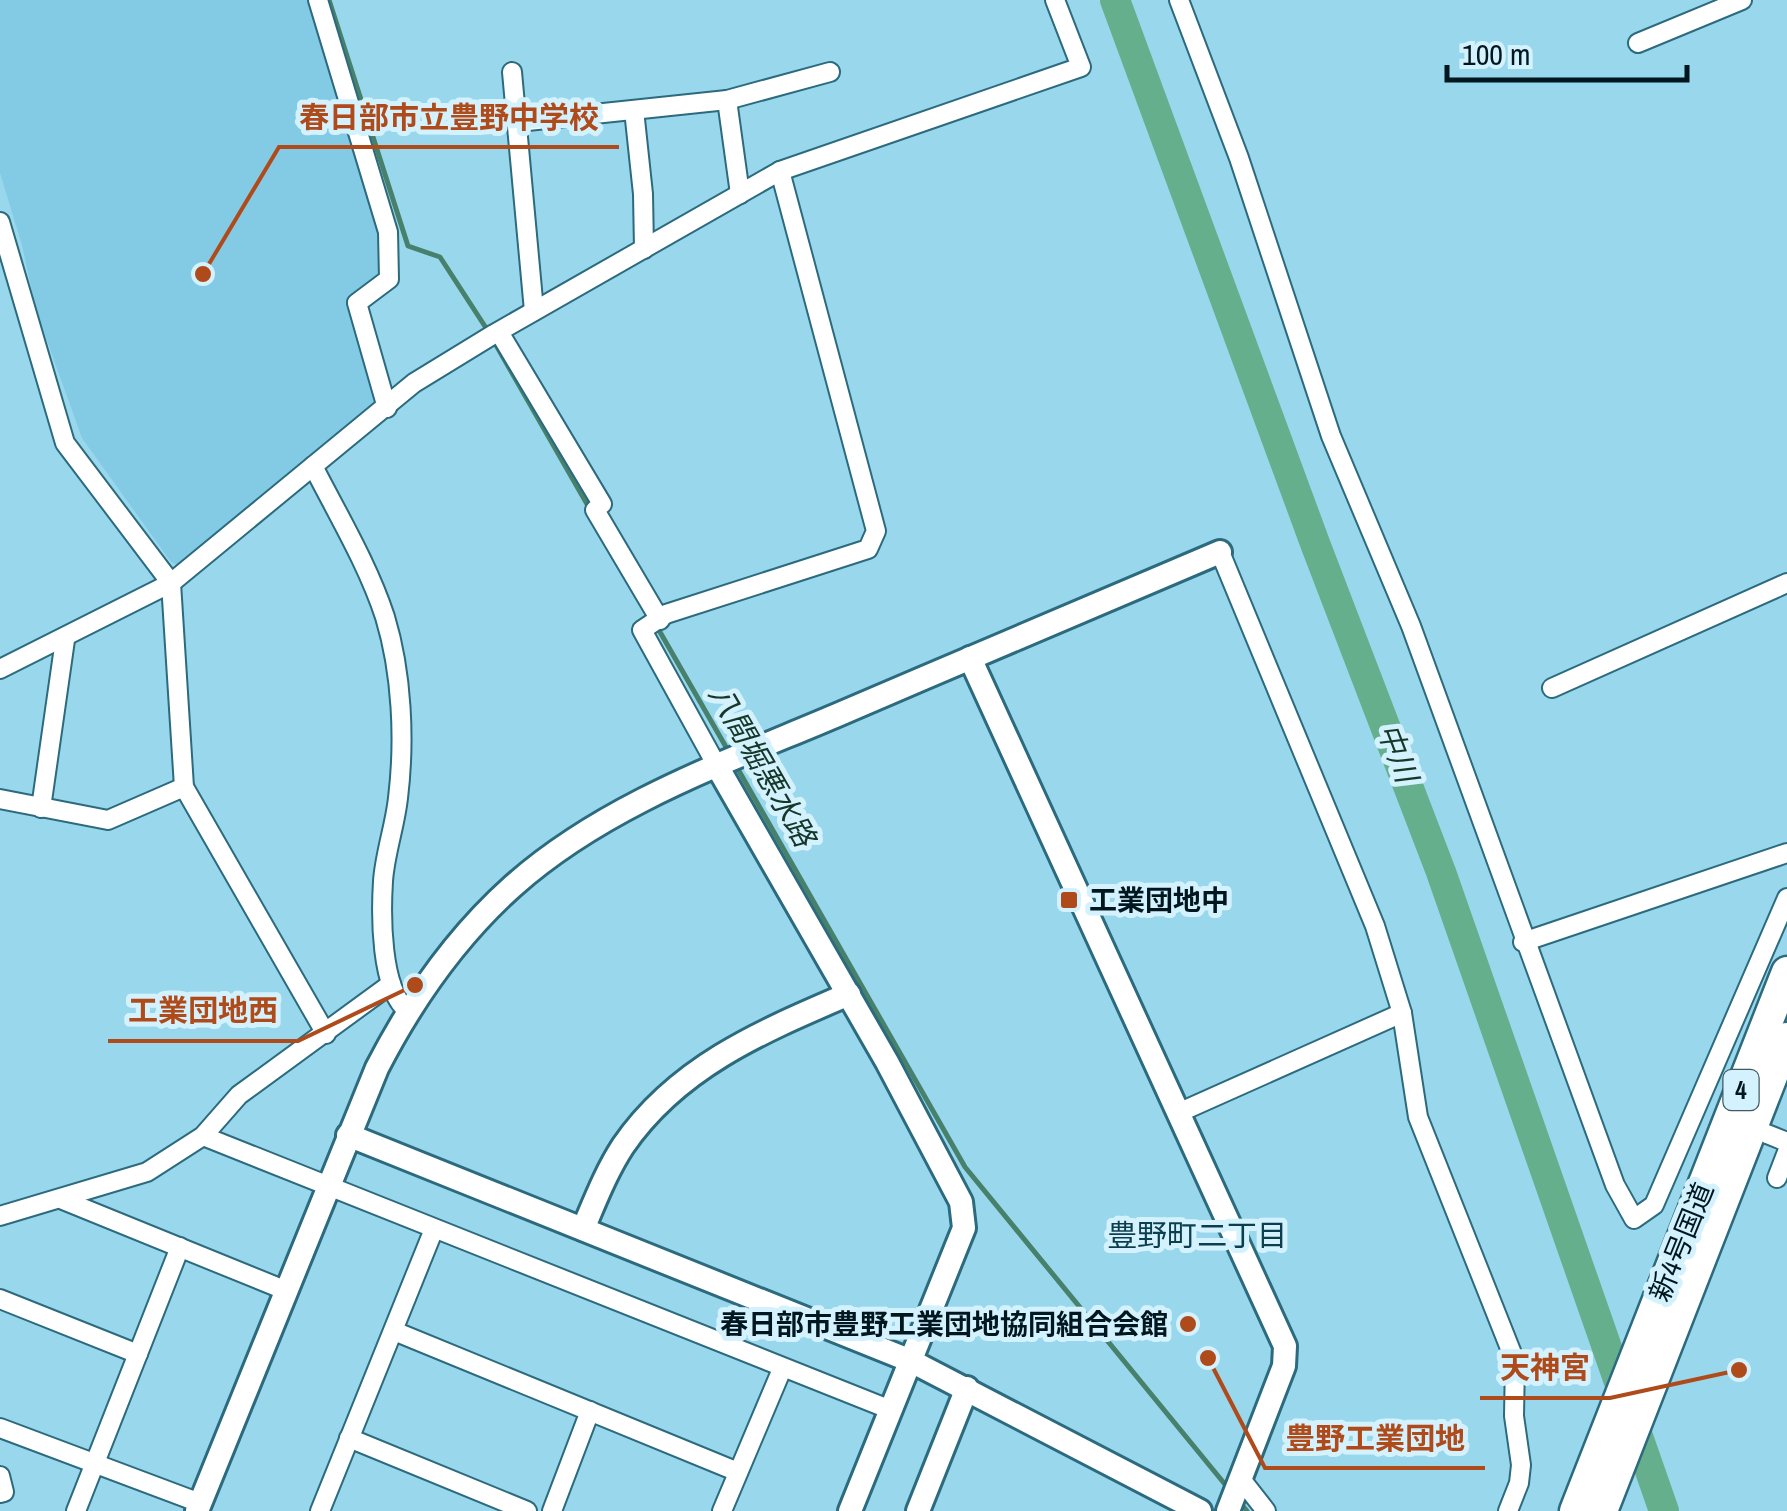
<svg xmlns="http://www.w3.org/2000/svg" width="1787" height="1511" font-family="'Archivo Narrow','Noto Sans JP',sans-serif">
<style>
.built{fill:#83cae4}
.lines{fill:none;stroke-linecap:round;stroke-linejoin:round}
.stream{stroke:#47816c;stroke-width:5}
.river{stroke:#66af8d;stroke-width:30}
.street-casing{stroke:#2c6a7e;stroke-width:22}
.secondary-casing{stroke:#2c6a7e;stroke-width:28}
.highway-casing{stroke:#2c6a7e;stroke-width:35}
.street{stroke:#fff;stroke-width:18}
.secondary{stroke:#fff;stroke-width:22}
.highway{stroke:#fff;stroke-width:30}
.poi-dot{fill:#af4a1a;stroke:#d4f2fe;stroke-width:4}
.labels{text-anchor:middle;stroke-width:10;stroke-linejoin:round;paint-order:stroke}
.shield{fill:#d4f2fe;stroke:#405962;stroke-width:2.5}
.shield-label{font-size:25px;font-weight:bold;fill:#00171f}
.poi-label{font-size:28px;font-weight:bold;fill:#00171f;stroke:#d4f2fe;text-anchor:start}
.street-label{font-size:28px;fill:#00171f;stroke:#d4f2fe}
.water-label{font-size:30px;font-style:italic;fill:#163829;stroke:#d4f2fe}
.neighbourhood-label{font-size:30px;fill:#0c3e4d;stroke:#d4f2fe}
.leader{fill:none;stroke:#af4a1a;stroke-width:4}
.callout-dot{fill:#af4a1a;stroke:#d4f2fe;stroke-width:4}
.callout-label{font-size:30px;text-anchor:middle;font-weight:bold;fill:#af4a1a;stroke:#d4f2fe;stroke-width:10;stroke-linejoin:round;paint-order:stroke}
</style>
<rect width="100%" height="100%" fill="#99d7ed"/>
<polygon class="built" points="0,0 311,0 384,236 384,265 374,284 345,302 379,391 377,401 182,567 171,562 82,438 36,310 22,245 0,173"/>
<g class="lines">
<g class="stream">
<polyline points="329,0 408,246 440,257 488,331 591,511"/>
<polyline points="656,625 730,754"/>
<polyline points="735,764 965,1167 1228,1488"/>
<polyline points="1238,1500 1247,1511"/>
</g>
<polyline class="river" points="1115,0 1316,546 1441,872 1664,1511"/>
<defs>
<g id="street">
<polyline points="318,0 388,232 389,279 357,303 387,408"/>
<polyline points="1179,0 1239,158 1331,436 1411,626 1615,1185 1634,1219 1654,1205 1787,898"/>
<polyline points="1638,43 1742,0"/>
<polyline points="512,72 534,311"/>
<polyline points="727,100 740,194"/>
<polyline points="634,110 643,194 644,249"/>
<polyline points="518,122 727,100 830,72"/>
<polyline points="0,222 65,443 171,583 184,787 326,1034"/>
<polyline points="499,332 602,504 595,510 660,620"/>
<path d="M313,466C338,515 368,565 385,617C402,673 405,740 398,798C395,826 385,853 383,881C381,913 380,990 408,1011"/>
<polyline points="1220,552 1375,926 1402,1013 1418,1117 1515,1361 1514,1416 1521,1465 1519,1483 1508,1511"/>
<polyline points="0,669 171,583 414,383 494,334 780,171 1081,67 1055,0"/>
<polyline points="1552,688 1787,583"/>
<polyline points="717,766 642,630 666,614 868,549 876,531 780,171"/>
<polyline points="0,799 108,820 184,787"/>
<polyline points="41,808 65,640"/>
<polyline points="1523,942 1787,853"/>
<polyline points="1178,1113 1402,1013"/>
<polyline points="1767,1134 1787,1142"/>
<polyline points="203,1136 891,1410"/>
<polyline points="1777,1178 1787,1152"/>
<polyline points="63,1200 287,1291"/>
<polyline points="0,1216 147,1172 203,1136 239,1095 391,984"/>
<polyline points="0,1299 138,1354"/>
<polyline points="394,1331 738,1472"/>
<polyline points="0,1428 200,1503"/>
<polyline points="349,1438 527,1511"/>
<polyline points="0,1476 4,1492 0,1493"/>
<polyline points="1241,1479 1266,1511"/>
<polyline points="76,1511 180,1247"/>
<polyline points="320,1511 434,1229"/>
<polyline points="552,1511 590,1411"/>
<polyline points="722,1511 782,1369"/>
</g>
<g id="secondary">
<polyline points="970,658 1285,1346 1284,1366 1228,1511"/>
<polyline points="717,766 887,1062 961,1202 964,1228 850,1511"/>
<polyline points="348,1135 911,1361 1200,1511"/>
<path d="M583,1229C595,1201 606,1172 623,1146C678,1066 763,1031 849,994"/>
<path d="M197,1511L377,1068C412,1000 456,937 513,886C604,805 724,763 835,716C963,661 1091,607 1220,552"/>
<polyline points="918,1511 967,1388"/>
</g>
<g id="highway">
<polyline points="1575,1511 1787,972"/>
<polyline points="1602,1511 1787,1038"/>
</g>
</defs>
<use href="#street" class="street-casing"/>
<use href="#secondary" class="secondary-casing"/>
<use href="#highway" class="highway-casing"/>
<use href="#street" class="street"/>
<use href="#secondary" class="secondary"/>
<use href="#highway" class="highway"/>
</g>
<g class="poi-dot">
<rect x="1059" y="890" width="20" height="20" rx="5"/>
<circle cx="1188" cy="1324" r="10"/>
</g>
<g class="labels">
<rect class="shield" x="1723.5" y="1070" width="35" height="40" rx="8"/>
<g class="shield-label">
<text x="1741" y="1099">4</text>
</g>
<g class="poi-label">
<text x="1089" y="910">工業団地中</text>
<text x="1168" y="1334" text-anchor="end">春日部市豊野工業団地協同組合会館</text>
</g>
<g class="street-label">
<text transform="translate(1681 1242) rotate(-68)" y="10">新4号国道</text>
</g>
<g class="water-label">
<text transform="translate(1397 753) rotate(69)" y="10">中川</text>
<text transform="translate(762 766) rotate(60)" y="10">八間堀悪水路</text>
</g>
<g class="neighbourhood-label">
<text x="1197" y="1246">豊野町二丁目</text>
</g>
</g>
<path class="leader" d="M203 274L279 147H619M415 985L298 1041H108M1739 1370L1610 1398H1480M1208 1358L1265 1468H1485"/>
<g class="callout-dot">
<circle cx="203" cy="274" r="10"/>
<circle cx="415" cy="985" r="10"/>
<circle cx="1739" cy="1370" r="10"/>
<circle cx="1208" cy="1358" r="10"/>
</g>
<g class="callout-label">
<text x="449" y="128">春日部市立豊野中学校</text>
<text x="203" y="1021">工業団地西</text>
<text x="1545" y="1378">天神宮</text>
<text x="1375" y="1449">豊野工業団地</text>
</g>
<path d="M1447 65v15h240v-15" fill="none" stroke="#00171f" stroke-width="5"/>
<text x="1462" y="65" font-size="30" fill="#00171f" stroke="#d4f2fe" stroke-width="8" paint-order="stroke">100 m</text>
</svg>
